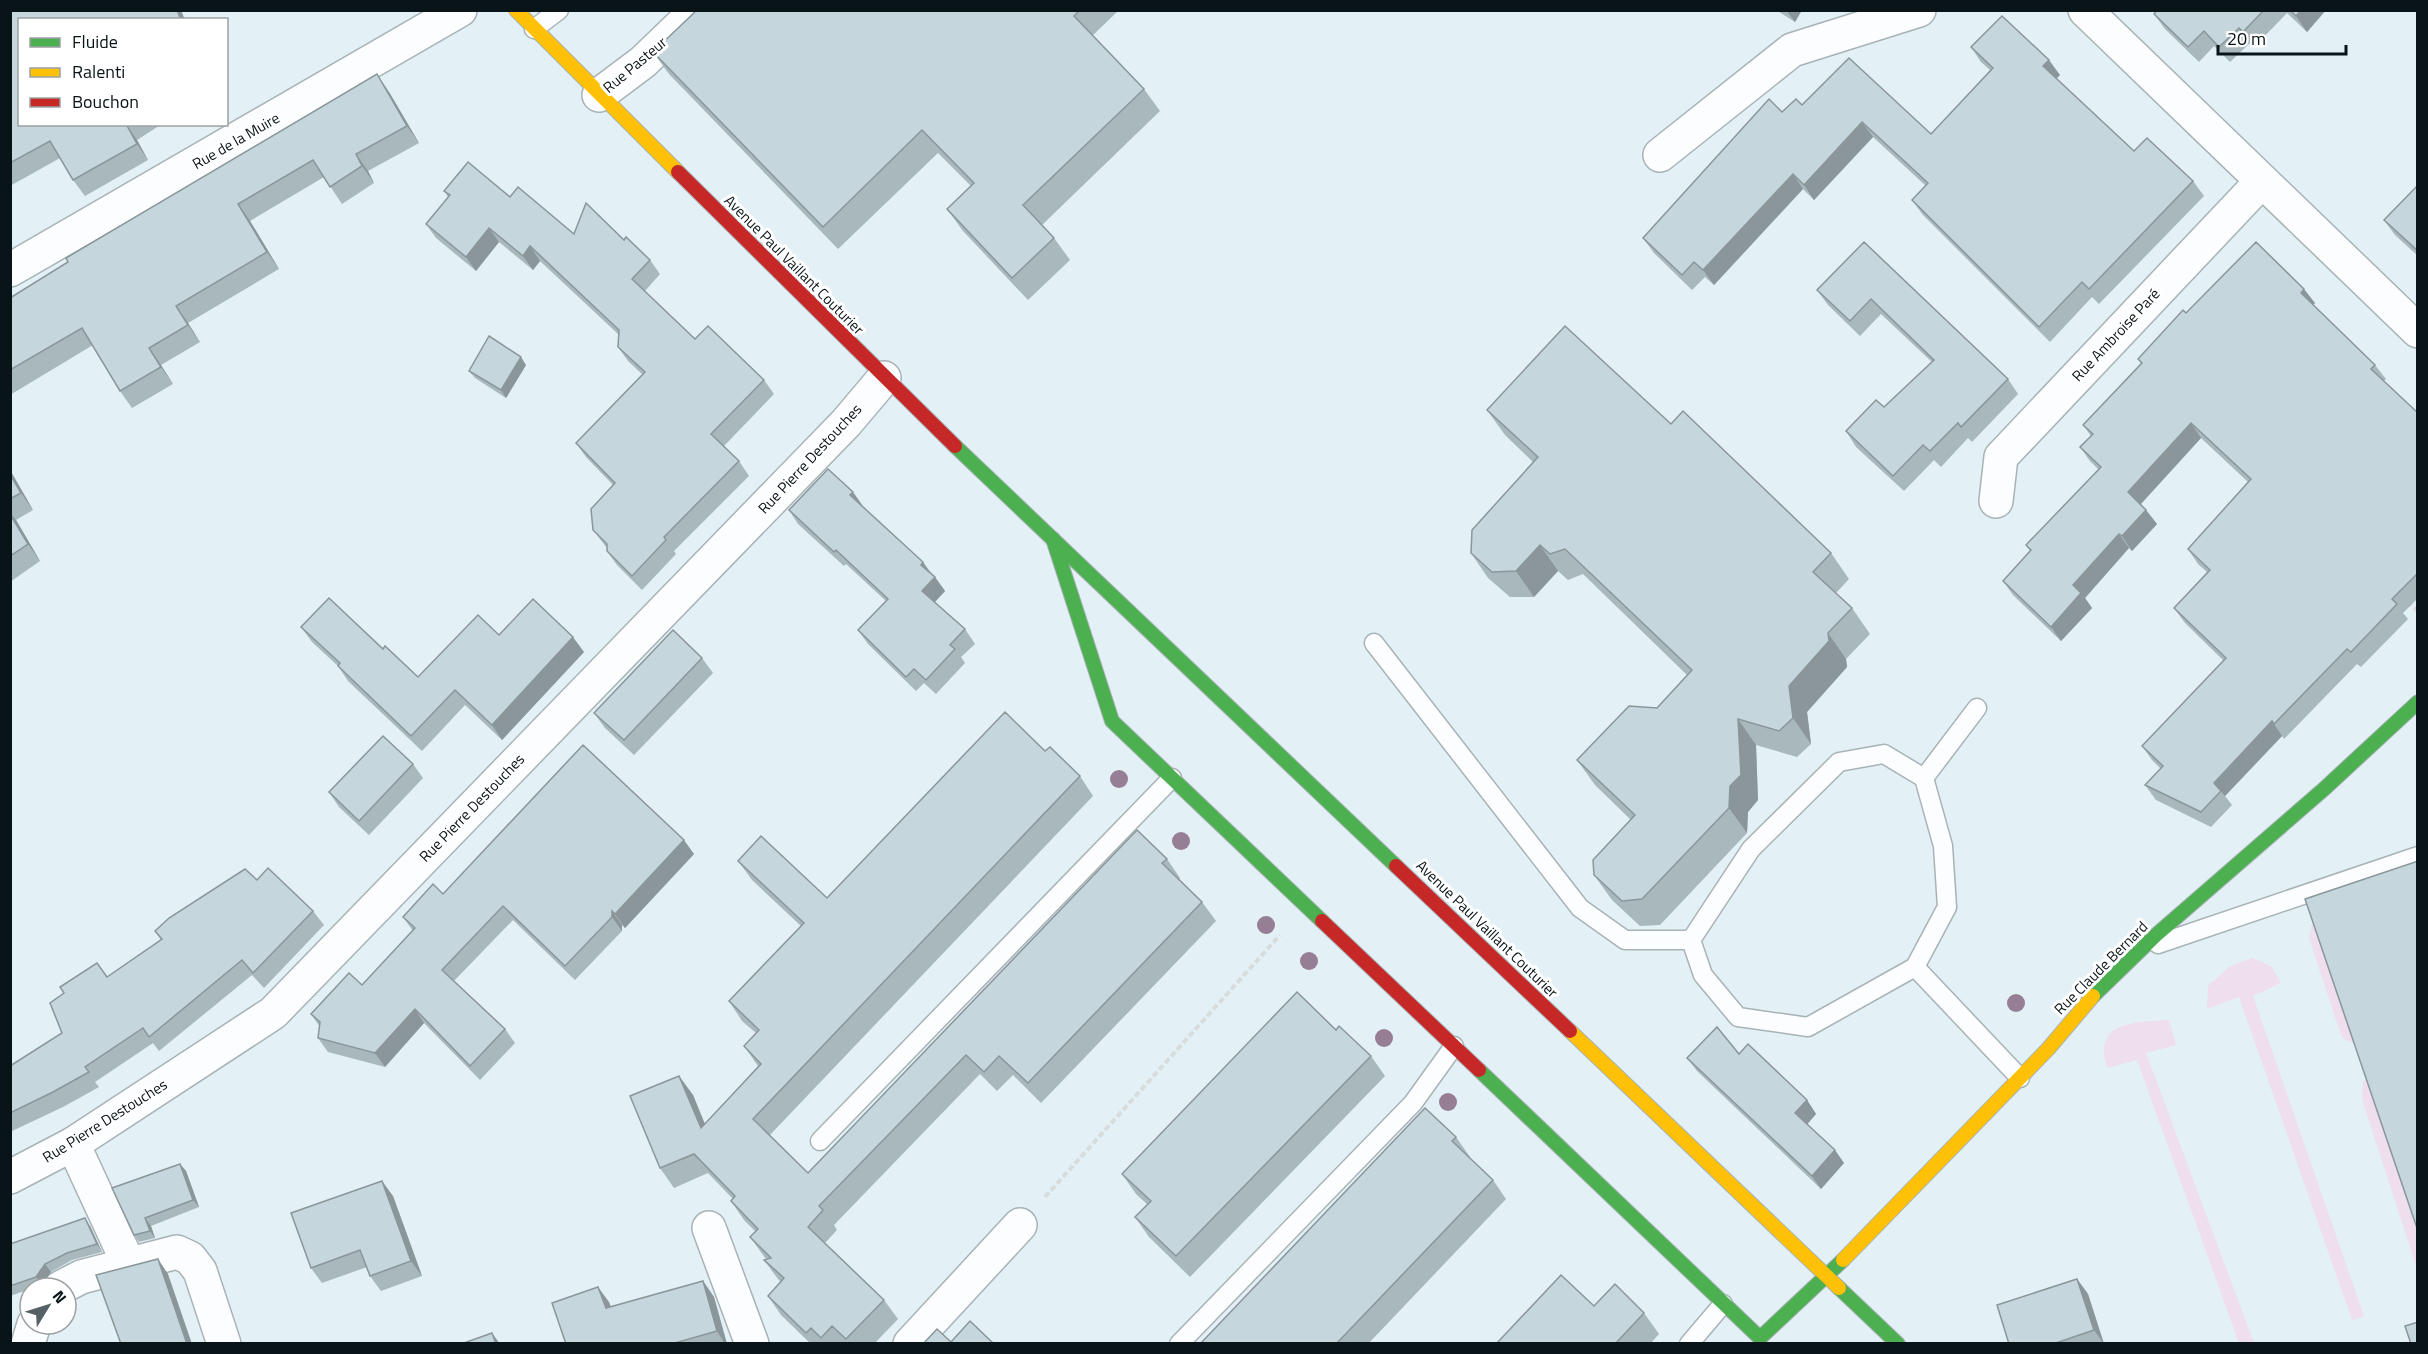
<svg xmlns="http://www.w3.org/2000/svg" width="2428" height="1354" font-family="'Titillium Web',sans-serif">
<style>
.green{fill:#efdeee}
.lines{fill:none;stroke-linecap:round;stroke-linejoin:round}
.lane-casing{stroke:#a8b3b7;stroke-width:21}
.street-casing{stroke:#a8b3b7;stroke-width:36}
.fast-casing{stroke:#a8b3b7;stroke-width:16}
.slow-casing{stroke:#a8b3b7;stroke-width:16}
.jam-casing{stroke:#a8b3b7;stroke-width:16}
.path{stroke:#d7dcdd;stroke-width:4;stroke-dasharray:6 3;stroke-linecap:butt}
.lane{stroke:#fbfdfe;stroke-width:18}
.street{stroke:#fbfdfe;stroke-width:33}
.fast{stroke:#4caf50;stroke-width:14}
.slow{stroke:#ffc107;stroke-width:14}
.jam{stroke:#c62828;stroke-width:14}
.tree{fill:#967e95}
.wall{fill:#a9b8bd}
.shaded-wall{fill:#8a969a}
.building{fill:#c5d6dc;stroke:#8a969a;stroke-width:1.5}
.labels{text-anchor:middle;stroke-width:6;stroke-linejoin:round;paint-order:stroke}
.street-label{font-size:15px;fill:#091418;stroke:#fff}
</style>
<rect width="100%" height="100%" fill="#e3f0f5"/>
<g class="green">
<polygon points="2322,922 2363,1039 2353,1043 2342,1038 2309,938 2312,925"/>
<polygon points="2252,958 2271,966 2281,983 2253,996 2364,1316 2352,1320 2239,997 2207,1009 2208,986 2229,967"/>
<path d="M2169,1020L2176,1045L2146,1053L2254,1343H2239L2137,1060L2107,1068C2106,1063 2103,1055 2104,1049C2106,1019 2147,1022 2169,1020Z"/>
<polygon points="2376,1078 2417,1202 2417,1269 2362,1099 2363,1081"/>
</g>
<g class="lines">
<defs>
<g id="lane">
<polyline points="534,29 559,10"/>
<polyline points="1374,643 1580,908 1625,940 1691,940"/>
<polygon points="1884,754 1924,778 1943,846 1947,907 1915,967 1808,1027 1738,1017 1703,975 1691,940 1751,849 1839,762"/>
<polyline points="1924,778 1977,708"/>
<polyline points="2158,944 2418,856"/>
<polyline points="1915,967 2020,1078"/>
<polyline points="820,1141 1172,778"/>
<polyline points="1179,1344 1413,1103 1454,1046"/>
<polyline points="1689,1344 1723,1304"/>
</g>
<g id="street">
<polyline points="2085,10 2418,331"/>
<polyline points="599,95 643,62 697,10"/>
<polyline points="1660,155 1792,50 1919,10"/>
<polyline points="10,270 460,10"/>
<polyline points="1996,501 2001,457 2262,181"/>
<polyline points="73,1144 129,1265"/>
<polyline points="10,1177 73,1144 273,1013 846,423 884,378"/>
<polyline points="709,1228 752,1344"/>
<polyline points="60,1288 81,1277 177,1252 190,1258 200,1271 224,1344"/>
<polyline points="28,1344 34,1324"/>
<polyline points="910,1344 1020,1225"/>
</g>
<g id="fast">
<polyline points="955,446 1396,866"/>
<polyline points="1053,539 1112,721 1322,921"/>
<polyline points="2093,996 2156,935 2324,789 2418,702"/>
<polyline points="1479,1070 1760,1338 1843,1260"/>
<polyline points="1839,1288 1898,1344"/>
</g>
<g id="slow">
<polyline points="516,10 678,172"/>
<polyline points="1570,1031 1839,1288"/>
<polyline points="1843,1260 2048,1049 2093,996"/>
</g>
<g id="jam">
<polyline points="678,172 955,446"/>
<polyline points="1396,866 1570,1031"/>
<polyline points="1322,921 1479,1070"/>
</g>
</defs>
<use href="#lane" class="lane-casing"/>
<use href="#street" class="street-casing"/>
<use href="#fast" class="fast-casing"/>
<use href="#slow" class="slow-casing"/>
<use href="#jam" class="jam-casing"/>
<g class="path">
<polyline points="2407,602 2418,611"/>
<polyline points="1045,1197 1280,935"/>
</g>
<use href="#lane" class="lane"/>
<use href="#street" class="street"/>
<use href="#fast" class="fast"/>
<use href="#slow" class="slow"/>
<use href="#jam" class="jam"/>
</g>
<g class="tree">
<circle cx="1119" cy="779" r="9"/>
<circle cx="1181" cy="841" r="9"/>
<circle cx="1266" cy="925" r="9"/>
<circle cx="1309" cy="961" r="9"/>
<circle cx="2016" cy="1003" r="9"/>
<circle cx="1384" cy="1038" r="9"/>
<circle cx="1448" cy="1102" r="9"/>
</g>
<g class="wall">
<polygon points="10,10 20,124 162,124 137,140 148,160 85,196 73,180 60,158 10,186"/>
<polygon points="697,10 1116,10 1117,12 1092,36 1144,89 1160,111 1042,225 1054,238 1070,260 1028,300 963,231 947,209 971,186 938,153 838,249 669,74 653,52"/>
<polygon points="1776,10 1802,10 1795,22"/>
<polygon points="2157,10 2326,10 2307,32 2287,13 2254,47 2250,43 2230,62 2214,46 2199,62 2165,29 2154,14"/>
<polygon points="1971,47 2060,75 2056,79 2134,151 2193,181 2204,196 2099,304 2092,297 2050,342 1923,215 1912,200 1926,186 1873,137 1814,200 1803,189 1714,285 1705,277 1692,290 1654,253 1643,238 1782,112 1802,105 1931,134 1990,70 1981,62"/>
<polygon points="389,92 419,143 368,171 374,183 342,204 324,177 250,221 279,269 188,323 200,342 161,365 173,384 132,408 120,391 93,345 10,395 10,298"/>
<polygon points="2418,185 2418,256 2395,235 2384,220"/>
<polygon points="444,191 510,197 574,234 624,240 650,260 660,274 645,291 695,339 764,380 774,394 724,446 739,461 749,476 674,551 676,554 642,590 617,565 607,551 607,548 593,530 613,485 586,457 576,443 643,375 628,361 618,347 618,334 540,261 533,270 499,242 476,271 436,238 426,224 448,197"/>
<polygon points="1864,242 2008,379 2018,394 1972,442 1968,438 1941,467 1934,460 1904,491 1856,447 1846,431 1884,407 1932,362 1881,314 1860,336 1828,305 1817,290"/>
<polygon points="2315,303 2313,305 2375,365 2386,379 2384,381 2418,413 2418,598 2403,613 2408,619 2361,667 2357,664 2284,739 2282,736 2225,796 2232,805 2211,827 2156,800 2145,785 2161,769 2152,760 2142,746 2224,661 2185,623 2174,608 2207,572 2198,564 2188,549 2248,482 2201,438 2141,504 2157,524 2132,551 2129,548 2085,598 2092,608 2061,641 2013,595 2003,581 2030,551 2026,545 2099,470 2090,461 2080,447 2091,436 2083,425 2141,363 2138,359 2186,313"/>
<polygon points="526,365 506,398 475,378 469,371"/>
<polygon points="1487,410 1671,424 1831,553 1849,579 1836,593 1852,608 1870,634 1846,659 1847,667 1807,712 1811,744 1797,757 1756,745 1758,800 1748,812 1747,833 1660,925 1640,926 1612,900 1594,875 1631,820 1595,785 1577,760 1657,708 1687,675 1583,574 1568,580 1558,571 1534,597 1510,597 1488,578 1471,553 1533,462 1505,435"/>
<polygon points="10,470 33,510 16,520 40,561 10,582"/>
<polygon points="863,507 923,562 945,591 935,602 965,629 975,644 961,657 965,663 936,694 924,683 916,691 868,644 858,630 886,601 846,564 844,566 798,524 789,510"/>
<polygon points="301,627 383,649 418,677 499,635 584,652 502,740 465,705 422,751 348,681 338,666 312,642"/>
<polygon points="702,658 713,673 634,755 605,728 594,713"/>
<polygon points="1045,751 1080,776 1093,796 769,1136 808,1173 1167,859 1180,878 1179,879 1202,902 1216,921 1041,1103 1013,1075 997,1091 980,1074 834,1225 837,1230 825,1243 884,1300 898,1319 874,1344 811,1344 781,1315 768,1296 781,1282 778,1279 764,1260 766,1259 750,1237 756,1232 744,1220 731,1201 733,1199 708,1173 674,1188 660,1168 679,1076 693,1095 705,1124 758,1066 744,1046 756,1033 742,1021 729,1001 801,926 752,880 738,861 827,898"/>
<polygon points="413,764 423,778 369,835 339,807 329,792"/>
<polygon points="694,854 625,928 622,925 622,931 575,980 513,920 454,981 505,1029 515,1043 480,1080 424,1023 385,1067 328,1052 318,1038 320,1027 311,1014 362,985 413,931 403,917 443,894"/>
<polygon points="257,880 313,911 324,925 264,988 252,975 159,1051 153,1043 95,1082 99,1087 63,1107 10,1132 10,1066 62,1033 107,977 161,940 155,931"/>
<polygon points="1336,1030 1371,1056 1385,1076 1190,1277 1149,1237 1135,1217 1148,1205 1136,1194 1122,1174"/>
<polygon points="1739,1054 1807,1100 1816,1114 1807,1124 1844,1163 1821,1189 1697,1071 1687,1058"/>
<polygon points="1456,1137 1470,1157 1469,1158 1493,1180 1506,1199 1368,1344 1200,1344"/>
<polygon points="180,1164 186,1171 199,1207 151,1226 155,1238 139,1242 134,1235"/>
<polygon points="393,1196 422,1276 381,1291 370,1276 367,1267 322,1283 311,1268"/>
<polygon points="90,1226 102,1252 72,1260 51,1272 42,1285 34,1288 30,1288 30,1289 10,1296 10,1244"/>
<polygon points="2077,1279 2088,1294 2104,1344 2009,1344"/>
<polygon points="703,1281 714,1297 727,1344 566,1344 609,1302 611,1307"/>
<polygon points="1594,1306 1644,1313 1659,1334 1650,1344 1498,1344"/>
</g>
<g class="shaded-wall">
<polygon points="177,10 181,10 185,20 181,20"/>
<polygon points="1786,10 1802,10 1795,22"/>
<polygon points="2301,10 2326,10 2307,32 2296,16"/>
<polygon points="2049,60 2060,75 2054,81 2043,66"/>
<polygon points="377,74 389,92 419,143 407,126"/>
<polygon points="1862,122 1873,137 1814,200 1804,185"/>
<polygon points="126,124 137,140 148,160 137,144"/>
<polygon points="356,154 368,171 374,183 362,166"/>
<polygon points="1793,174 1803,189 1714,285 1703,270"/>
<polygon points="238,204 250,221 279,269 267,252"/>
<polygon points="489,228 499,242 476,271 466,257"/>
<polygon points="530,246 540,261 533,270 523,256"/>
<polygon points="2304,289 2315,303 2311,307 2301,293"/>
<polygon points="176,306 188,323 200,342 188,325"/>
<polygon points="149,348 161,365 173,384 161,367"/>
<polygon points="521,357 526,365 506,398 501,390"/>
<polygon points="2191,423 2201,438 2138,507 2128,492"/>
<polygon points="10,470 33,510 21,493 10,474"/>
<polygon points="853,492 863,506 850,495"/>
<polygon points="2146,510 2157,524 2132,551 2122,536"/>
<polygon points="10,513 16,520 40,561 28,544 10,514"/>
<polygon points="2119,534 2129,548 2085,598 2092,608 2061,641 2051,627 2073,585"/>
<polygon points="1540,545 1558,571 1534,597 1516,571"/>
<polygon points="923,562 932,576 921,565"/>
<polygon points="935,577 945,591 932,605 922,591"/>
<polygon points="1828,633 1846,659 1847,667 1807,712 1811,744 1793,718 1789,686"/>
<polygon points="573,637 584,652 502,740 492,725"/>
<polygon points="1738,719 1756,745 1758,800 1748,812 1747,833 1729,808 1730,786"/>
<polygon points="2272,721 2282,736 2225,796 2214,783"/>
<polygon points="684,840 694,854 625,928 615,914"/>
<polygon points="612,911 622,925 622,931 612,917"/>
<polygon points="415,1009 424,1023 385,1067 375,1053"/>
<polygon points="679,1076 693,1095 714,1147 701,1128"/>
<polygon points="1807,1100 1816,1114 1805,1127 1795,1113"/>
<polygon points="1835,1150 1844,1163 1821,1189 1812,1176"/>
<polygon points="180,1164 186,1171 199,1207 193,1200"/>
<polygon points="382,1181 393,1196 422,1276 411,1261"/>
<polygon points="85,1218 90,1226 102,1252 97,1244"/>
<polygon points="145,1218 151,1226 155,1238 150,1231"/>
<polygon points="158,1259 168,1274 192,1344 187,1344"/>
<polygon points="45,1264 51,1272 42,1285 36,1277"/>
<polygon points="2077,1279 2088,1294 2104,1344 2094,1330"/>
<polygon points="703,1281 714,1297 727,1344 725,1344 717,1331"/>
<polygon points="598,1287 609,1302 617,1323 606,1308"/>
<polygon points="492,1333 500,1344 496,1344"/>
</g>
<g class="building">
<polygon points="10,10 177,10 181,20 20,20 20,124 126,124 137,144 73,180 50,141 10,163"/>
<polygon points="697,10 1080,10 1074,16 1144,89 1023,205 1054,238 1012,278 947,209 974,183 922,130 823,227 653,52"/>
<polygon points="2157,10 2264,10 2243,32 2239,28 2219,47 2204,31 2188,47 2154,14"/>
<polygon points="2290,10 2301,10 2296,16"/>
<polygon points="2002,16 2049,60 2043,66 2134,151 2147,138 2193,181 2089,289 2082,282 2039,327 1912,200 1928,183 1862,122 1804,185 1793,174 1703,270 1694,262 1682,275 1643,238 1769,99 1782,112 1796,99 1802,105 1849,58 1931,134 1993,68 1971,47"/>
<polygon points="377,74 407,126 356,154 362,166 330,187 313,160 238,204 267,252 176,306 188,325 149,348 161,367 120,391 82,328 10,370 10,298 68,262 66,258"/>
<polygon points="468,162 510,197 518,187 574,234 586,203 624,240 626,237 650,260 632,279 695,339 708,326 764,380 711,434 739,461 664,537 666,540 632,576 607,551 607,544 593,530 591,509 615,483 576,443 645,372 618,347 619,330 530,246 523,256 489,228 466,257 426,224 450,195 444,191"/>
<polygon points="2418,185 2418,251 2384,220"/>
<polygon points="1864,242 2008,379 1961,427 1958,423 1930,451 1923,445 1893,476 1846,431 1876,400 1884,407 1934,360 1871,299 1850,321 1817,290"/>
<polygon points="2256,242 2304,289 2301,293 2375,365 2371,369 2418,413 2418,573 2392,599 2397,604 2351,652 2347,649 2274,724 2272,721 2214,783 2221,791 2201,812 2145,785 2163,766 2142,746 2226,658 2174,608 2210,570 2188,549 2251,479 2191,423 2128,492 2146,510 2122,536 2119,534 2073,585 2081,593 2051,627 2003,581 2031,550 2026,545 2101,467 2080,447 2093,434 2083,425 2142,363 2138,359 2183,310 2186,313"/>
<polygon points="1565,326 1671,424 1683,411 1831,553 1813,572 1852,608 1828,633 1829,641 1789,686 1793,718 1779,731 1738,719 1741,775 1730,786 1729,808 1642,899 1622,901 1594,875 1593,860 1635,815 1577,760 1629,706 1657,708 1692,670 1565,549 1550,554 1540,545 1516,571 1492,572 1471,553 1472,530 1538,457 1487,410"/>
<polygon points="489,336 521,357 501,390 469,371"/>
<polygon points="828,469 853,492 850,495 923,562 921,565 935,577 922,591 965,629 950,645 955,649 926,680 914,669 906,677 858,630 888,599 836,550 834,552 789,510"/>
<polygon points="10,474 21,493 10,499"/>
<polygon points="10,514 28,544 10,556"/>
<polygon points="329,598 383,649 385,646 418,677 478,615 499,635 533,599 573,637 492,725 455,690 411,736 338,666 340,663 301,627"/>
<polygon points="673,630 702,658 624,740 594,713"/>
<polygon points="1005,712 1045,751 1050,747 1080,776 753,1119 808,1173 1137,830 1167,859 1162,863 1202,902 1028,1083 999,1056 984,1072 966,1055 819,1206 823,1210 808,1227 884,1300 846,1339 832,1326 821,1338 811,1328 806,1333 768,1296 784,1278 764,1260 771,1258 750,1237 758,1229 731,1201 735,1196 694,1154 660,1168 630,1096 679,1076 701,1128 761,1064 744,1046 759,1030 729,1001 804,923 738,861 761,836 827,898"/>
<polygon points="383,736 413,764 359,821 329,792"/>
<polygon points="583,745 684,840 615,914 612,911 612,917 565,966 503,906 442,970 505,1029 470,1066 415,1009 375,1053 318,1038 320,1022 311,1014 349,973 362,985 415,928 403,917 433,884 443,894"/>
<polygon points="2418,861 2418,1231 2305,899"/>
<polygon points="268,868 313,911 253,973 242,960 149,1037 143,1028 85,1067 89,1072 53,1092 10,1113 10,1066 62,1033 50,1003 64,993 60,987 97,963 107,977 162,939 155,931 169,918 245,869 257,880"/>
<polygon points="1297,992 1336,1030 1339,1026 1371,1056 1176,1256 1135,1217 1151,1201 1122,1174"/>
<polygon points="1717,1027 1739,1054 1748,1044 1807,1100 1795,1113 1835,1150 1812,1176 1687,1058"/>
<polygon points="1425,1108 1456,1137 1452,1141 1493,1180 1336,1344 1200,1344"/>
<polygon points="180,1164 193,1200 145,1218 150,1231 134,1235 112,1188"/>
<polygon points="382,1181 411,1261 370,1276 360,1250 311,1268 291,1213"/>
<polygon points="85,1218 97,1244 67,1253 45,1264 36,1277 10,1286 10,1244"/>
<polygon points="158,1259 187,1344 121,1344 96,1275"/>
<polygon points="1561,1275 1594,1306 1615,1284 1644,1313 1615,1344 1498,1344 1497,1343"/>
<polygon points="2077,1279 2094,1330 2053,1344 2009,1344 1997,1305"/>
<polygon points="703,1281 717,1331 678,1342 680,1344 566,1344 552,1303 598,1287 606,1308"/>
<polygon points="970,1321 994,1344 923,1344 937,1329 951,1342"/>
<polygon points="2418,1322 2418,1344 2411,1344 2405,1326"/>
<polygon points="492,1333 496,1344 461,1344"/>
</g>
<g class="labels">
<g class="street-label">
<text transform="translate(635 65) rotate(-40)" y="5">Rue Pasteur</text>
<text transform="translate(236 141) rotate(-30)" y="5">Rue de la Muire</text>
<text transform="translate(794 265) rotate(45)" y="5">Avenue Paul Vaillant Couturier</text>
<text transform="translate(2116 335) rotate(-47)" y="5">Rue Ambroise Paré</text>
<text transform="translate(810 459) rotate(-47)" y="5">Rue Pierre Destouches</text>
<text transform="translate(472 808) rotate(-46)" y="5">Rue Pierre Destouches</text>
<text transform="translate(1487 929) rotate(44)" y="5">Avenue Paul Vaillant Couturier</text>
<text transform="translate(2101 968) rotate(-45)" y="5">Rue Claude Bernard</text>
<text transform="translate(105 1121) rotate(-32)" y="5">Rue Pierre Destouches</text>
</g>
</g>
<rect width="2428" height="1354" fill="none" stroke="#091418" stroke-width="24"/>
<rect x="18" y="18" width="210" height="108" fill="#ffffff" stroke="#9da1a3" stroke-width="1.5"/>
<rect x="30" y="38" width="30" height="9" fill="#4caf50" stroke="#9da1a3" stroke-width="1.5"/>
<text x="72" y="48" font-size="18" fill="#091418">Fluide</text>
<rect x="30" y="68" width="30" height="9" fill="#ffc107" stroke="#9da1a3" stroke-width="1.5"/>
<text x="72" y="78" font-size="18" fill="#091418">Ralenti</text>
<rect x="30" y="98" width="30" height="9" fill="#c62828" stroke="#9da1a3" stroke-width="1.5"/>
<text x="72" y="108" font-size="18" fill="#091418">Bouchon</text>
<g transform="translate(48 1306) rotate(52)"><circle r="28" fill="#ffffff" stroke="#9da1a3" stroke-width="1.5"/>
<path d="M0-4.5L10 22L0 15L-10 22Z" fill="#556165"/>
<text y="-9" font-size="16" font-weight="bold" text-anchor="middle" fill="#091418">N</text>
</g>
<path d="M2218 45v9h128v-9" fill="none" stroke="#091418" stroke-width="3"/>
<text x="2227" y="45" font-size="18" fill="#091418" stroke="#ffffff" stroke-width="4.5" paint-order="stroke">20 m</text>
</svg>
